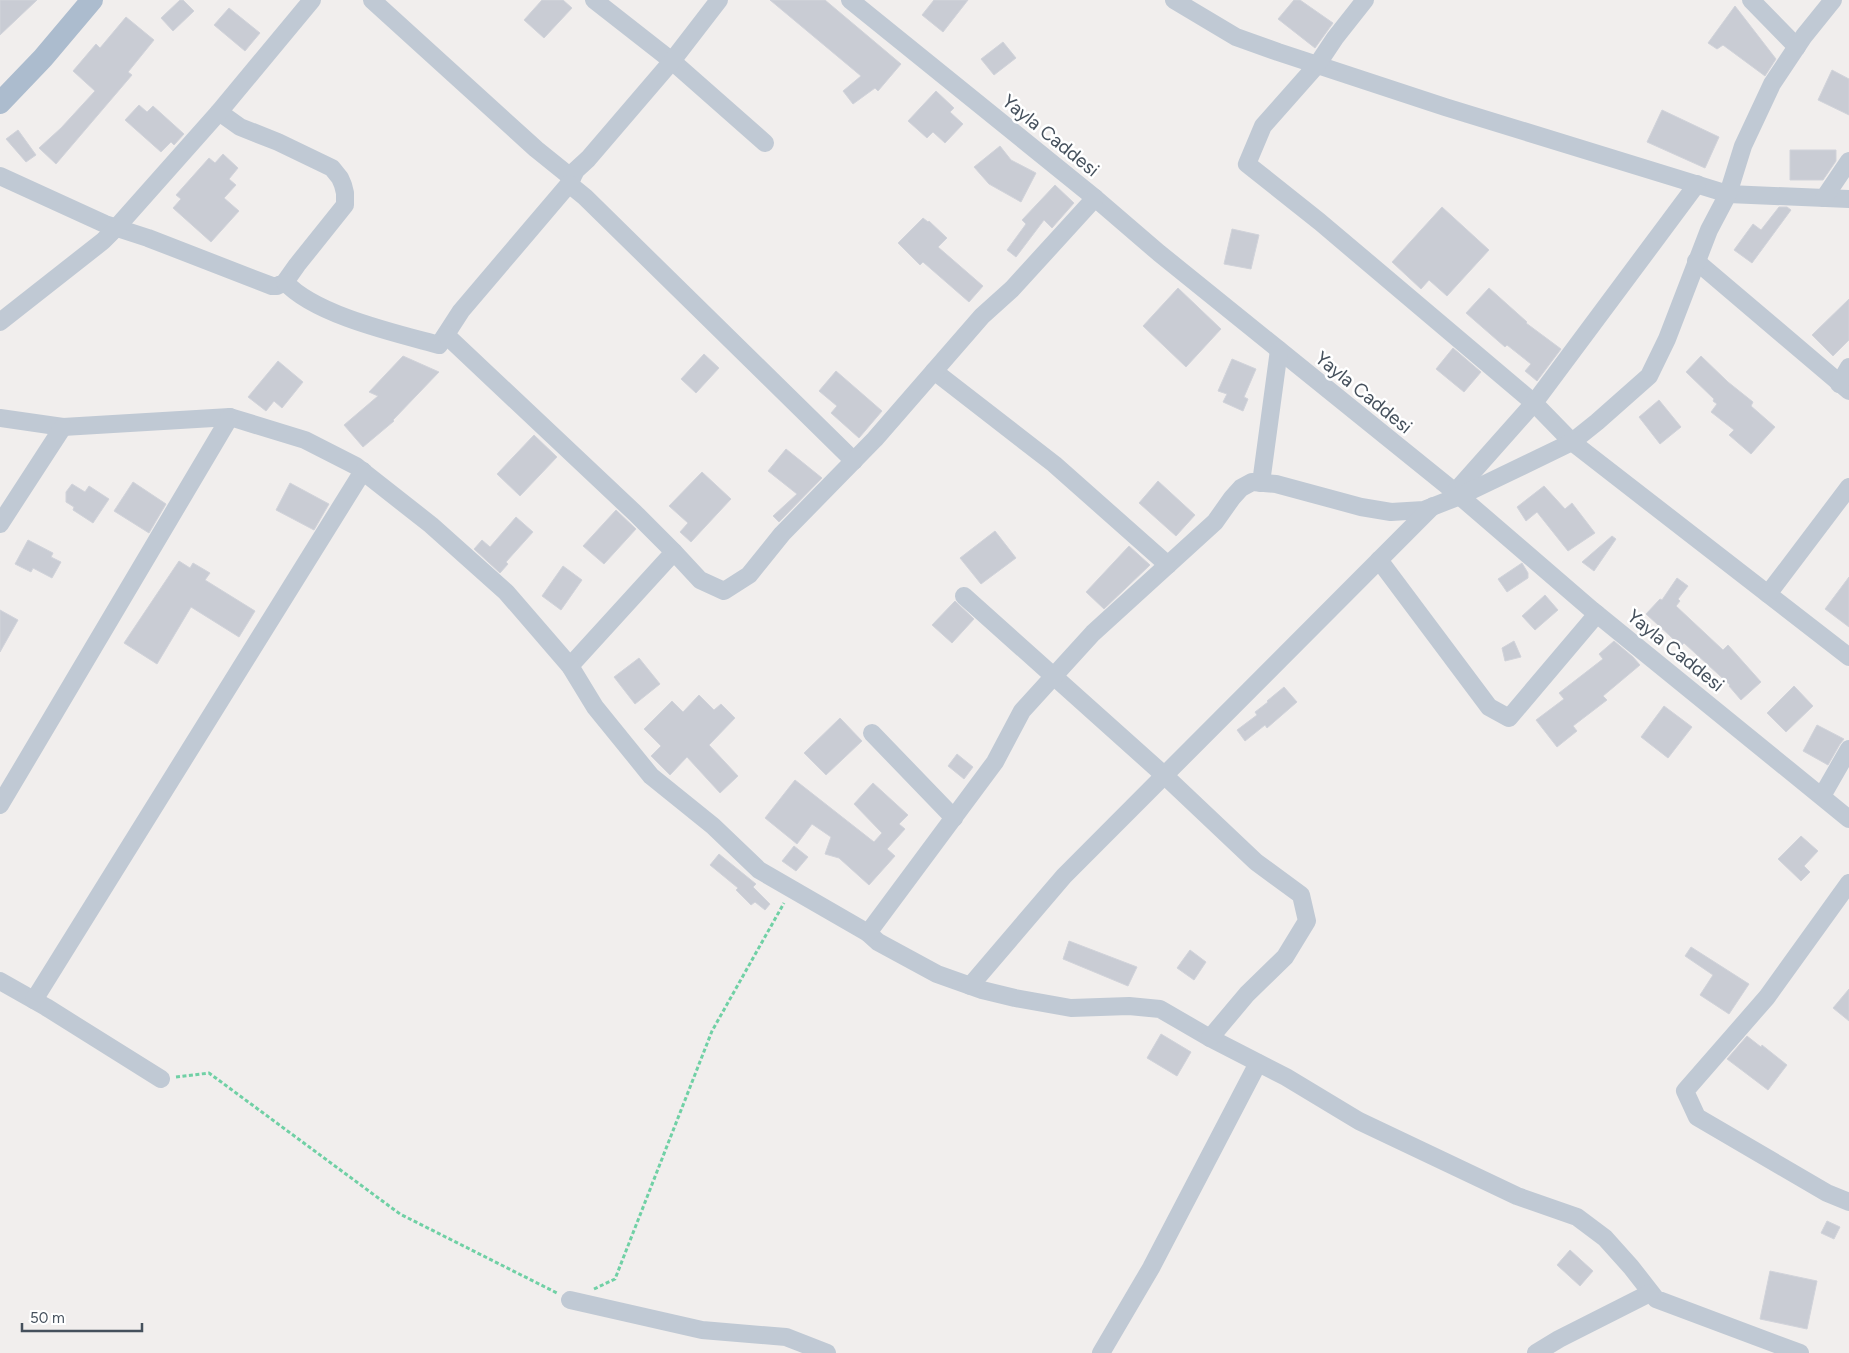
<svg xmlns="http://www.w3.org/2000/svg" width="1849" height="1353" font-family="Figtree,sans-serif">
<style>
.building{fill:#c9ccd4;stroke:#d1d3da}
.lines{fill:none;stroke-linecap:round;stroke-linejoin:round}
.path{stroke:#70d0a5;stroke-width:3;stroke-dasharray:4 2.5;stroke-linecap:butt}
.minor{stroke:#c0c9d4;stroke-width:18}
.major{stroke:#acbcce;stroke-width:22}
.labels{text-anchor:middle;stroke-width:5;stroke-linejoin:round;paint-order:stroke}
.street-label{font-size:19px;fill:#45505c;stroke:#fff}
</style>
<rect width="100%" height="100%" fill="#f1eeed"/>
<g class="building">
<polygon points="0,0 37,0 0,35"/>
<polygon points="180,0 183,0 194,11 173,31 161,18"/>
<polygon points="542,0 563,0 572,8 544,38 524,20"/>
<polygon points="770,0 825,0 901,64 878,91 875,88 853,104 843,91 861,76"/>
<polygon points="934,0 968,0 943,32 922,15"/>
<polygon points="1294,0 1300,0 1333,23 1315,48 1278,19"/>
<polygon points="1735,6 1776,59 1765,76 1723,45 1717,49 1708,43"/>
<polygon points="229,8 260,33 245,51 214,25"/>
<polygon points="126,17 154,40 128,72 132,75 56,164 39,148 61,128 95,91 73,71 96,44 100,48"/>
<polygon points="1003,42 1016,58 994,75 981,59"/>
<polygon points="1832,70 1849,79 1849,115 1818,100"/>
<polygon points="936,91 954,108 950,112 963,124 945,143 933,132 927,138 908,121"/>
<polygon points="139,105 147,112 153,106 184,134 174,145 171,142 161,152 125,120"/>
<polygon points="1662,110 1719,137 1705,168 1647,142"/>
<polygon points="18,130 36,155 26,162 6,139"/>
<polygon points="1000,146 1011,160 1036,173 1021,202 989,184 974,167"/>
<polygon points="1790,150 1836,150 1836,161 1823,180 1790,180"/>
<polygon points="223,154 238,168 229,179 236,185 224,198 239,211 211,242 173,208 181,199 176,195 209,158 215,163"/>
<polygon points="1055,185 1074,203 1052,228 1044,220 1016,257 1007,250 1026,224 1022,220"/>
<polygon points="1442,207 1489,250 1447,296 1429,280 1421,289 1392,262"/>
<polygon points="1779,207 1787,207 1791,210 1752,263 1734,250 1753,224 1761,230"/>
<polygon points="923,218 928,222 929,221 947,238 938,247 983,286 969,302 923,262 920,265 898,243"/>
<polygon points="1232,229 1259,235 1251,269 1224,264"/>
<polygon points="1178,288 1221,329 1186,367 1143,326"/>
<polygon points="1489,288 1527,322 1526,323 1561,349 1537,381 1525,371 1531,364 1507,345 1505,347 1466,313"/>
<polygon points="1849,299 1849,340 1833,356 1812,335"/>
<polygon points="1453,348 1481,372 1464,392 1436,369"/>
<polygon points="704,354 719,368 696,393 681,379"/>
<polygon points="403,356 439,372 393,420 394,421 363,447 344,425 378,396 369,392"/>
<polygon points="1701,356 1728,382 1753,402 1751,406 1775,427 1751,454 1729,435 1734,430 1711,412 1717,404 1713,401 1714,399 1686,372"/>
<polygon points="1232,359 1256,369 1244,397 1248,399 1243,411 1223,402 1227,394 1218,391"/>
<polygon points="278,361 303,382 282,408 274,401 266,411 248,397"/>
<polygon points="836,371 882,411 859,438 831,413 837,406 819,391"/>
<polygon points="1659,400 1681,427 1660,444 1639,417"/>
<polygon points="534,435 557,457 520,496 497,474"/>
<polygon points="786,449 822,478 779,522 773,516 797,494 768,471"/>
<polygon points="702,472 731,499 691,542 680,532 688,523 669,506"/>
<polygon points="1158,481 1195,515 1176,536 1139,503"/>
<polygon points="133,482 166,504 149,533 114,511"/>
<polygon points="290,483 329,504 314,530 276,510"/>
<polygon points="72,484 85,492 89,486 109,499 93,523 73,510 74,507 66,502 66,492"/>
<polygon points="1544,486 1565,509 1572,503 1595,533 1568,551 1537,512 1526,521 1517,507"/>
<polygon points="616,510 636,529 604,564 583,546"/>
<polygon points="516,517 533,532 506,562 508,564 500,573 474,549 482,540 490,547"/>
<polygon points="995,531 1016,558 981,584 960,558"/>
<polygon points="1612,536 1616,539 1594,571 1582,562"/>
<polygon points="28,540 53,553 51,557 61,562 52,578 33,568 31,572 15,564"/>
<polygon points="1129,546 1150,565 1104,609 1086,592"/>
<polygon points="179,561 190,568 193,563 210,573 205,580 255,611 239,637 191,607 157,664 124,643"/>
<polygon points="1522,563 1528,573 1528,578 1507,592 1498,579"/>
<polygon points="563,566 582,580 561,610 542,596"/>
<polygon points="1849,577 1849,627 1825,609"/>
<polygon points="1677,578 1688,586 1678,599 1680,601 1676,606 1723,650 1728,645 1761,682 1741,700 1729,686 1730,685 1684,643 1681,646 1646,614 1660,599 1662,600"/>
<polygon points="1545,595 1558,610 1535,630 1522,616"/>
<polygon points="955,601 974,619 952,643 932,625"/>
<polygon points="0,610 18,620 0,652"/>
<polygon points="1514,641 1521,657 1505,661 1502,648"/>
<polygon points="1614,641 1633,657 1640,665 1603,696 1607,700 1573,726 1577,731 1557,747 1536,720 1564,699 1559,693 1603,659 1599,654"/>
<polygon points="639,658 660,684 635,704 614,677"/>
<polygon points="1794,686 1813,706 1786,732 1767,713"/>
<polygon points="1284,687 1297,702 1267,728 1265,725 1245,741 1237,730 1257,715 1255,712 1268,702 1267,701"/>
<polygon points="699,695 714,710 721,704 735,718 709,745 738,776 720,793 687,757 670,775 651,756 661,746 644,729 672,701 683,712"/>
<polygon points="1664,706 1692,727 1668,758 1641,737"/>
<polygon points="840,718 862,741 826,775 804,753"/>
<polygon points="1817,725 1844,739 1840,744 1828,765 1803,751"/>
<polygon points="957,754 973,767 964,779 948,766"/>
<polygon points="795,780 874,842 882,833 854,804 873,783 908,815 899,824 905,829 887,849 895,856 869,885 839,858 825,854 831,837 812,824 797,844 765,818"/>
<polygon points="1801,836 1818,851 1804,866 1810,872 1801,881 1778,859"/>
<polygon points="794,846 808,857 796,871 782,861"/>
<polygon points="719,854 756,884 753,887 770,904 765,910 755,902 751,905 736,890 738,888 710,865"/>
<polygon points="1069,941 1137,967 1128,986 1063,959"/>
<polygon points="1691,947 1749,984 1729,1014 1700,995 1713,975 1685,956"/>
<polygon points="1190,950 1206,962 1194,980 1177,968"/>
<polygon points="1849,989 1849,1021 1833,1008"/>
<polygon points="1161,1034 1191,1052 1177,1076 1147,1058"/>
<polygon points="1747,1036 1761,1047 1762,1045 1787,1065 1768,1090 1727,1059"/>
<polygon points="1827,1221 1840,1227 1834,1239 1821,1233"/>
<polygon points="1570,1250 1593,1271 1580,1286 1557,1265"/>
<polygon points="1770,1271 1817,1281 1807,1329 1760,1319"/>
</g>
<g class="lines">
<g class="path">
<polyline points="176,1077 209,1073 400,1214 557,1293"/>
<polyline points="594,1289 615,1279 712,1031 784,903"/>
</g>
<g class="minor">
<polyline points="372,0 536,149 572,178"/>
<polyline points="594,0 672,61 765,143"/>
<polyline points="719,0 672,61 588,159 576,170 569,184 585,197 854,461"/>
<polyline points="850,0 1095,198 1159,253 1455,492 1592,610 1849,819"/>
<polyline points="1174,0 1236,37 1278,52 1445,107 1728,194 1849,199"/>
<polyline points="1365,0 1335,38 1317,65 1263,126 1247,164 1320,222 1534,403 1572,442 1849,657"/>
<polyline points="1751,0 1797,47"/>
<polyline points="0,176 105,224 148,238 272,286 277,286 285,282 297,265 345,205 345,193 343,185 340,178 332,168 278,142 240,127 219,112"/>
<polyline points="1824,198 1849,161"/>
<polyline points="1696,261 1849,391"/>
<path d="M285,282C315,315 395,333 439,345L461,311L569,184"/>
<polyline points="0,322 103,241 116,228 219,112 312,0"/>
<polyline points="446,335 635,513 674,552 570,666"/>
<polyline points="934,371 1054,464 1168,565"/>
<polyline points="1839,384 1849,367"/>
<polyline points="0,418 63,427 230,417 305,440 356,466 431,525 506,592 570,666 595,707 651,776 713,826 759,870 868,933 878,942 937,974 982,990 1015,998 1071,1008 1129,1006 1160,1009 1210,1038 1286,1077 1359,1121 1517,1196 1577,1217 1605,1238 1631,1267 1656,1299 1800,1353"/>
<polyline points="1261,483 1279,350"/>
<polyline points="1455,492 1534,403 1697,184"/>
<polyline points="0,524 63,427"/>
<polyline points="674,552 700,580 724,591 749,575 782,534 875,439 982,316 1012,289 1095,198"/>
<polyline points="1379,560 1489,707 1509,718 1597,614"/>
<polyline points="1768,594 1849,487"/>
<polyline points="964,596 1164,775 1256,862 1301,895 1307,921 1285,957 1247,994 1210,1038"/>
<polyline points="872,733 954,818"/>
<polyline points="1822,796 1849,749"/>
<polyline points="0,805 230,417"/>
<polyline points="1849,883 1767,997 1685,1091 1697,1117 1827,1193 1849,1202"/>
<polyline points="868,933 995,762 1022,711 1093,633 1215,522 1232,498 1241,488 1252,482 1276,484 1361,507 1391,512 1424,510 1460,496 1572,442 1597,422 1649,376 1667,339 1709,230 1728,194 1743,146 1772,84 1804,36 1833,0"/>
<polyline points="0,981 46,1007 161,1079"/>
<polyline points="970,986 1064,876 1433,506"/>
<polyline points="34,1000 363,471"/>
<polyline points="570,1300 702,1330 786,1337 827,1353"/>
<polyline points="1101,1353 1151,1268 1258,1063"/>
<polyline points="1536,1353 1559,1339 1650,1293"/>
</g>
<polyline class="major" points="0,103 43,58 92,0"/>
</g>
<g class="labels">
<g class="street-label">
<text transform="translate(1051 135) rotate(39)" y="7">Yayla Caddesi</text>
<text transform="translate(1364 392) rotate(39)" y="7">Yayla Caddesi</text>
<text transform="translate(1676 650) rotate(39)" y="7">Yayla Caddesi</text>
</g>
</g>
<path d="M22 1323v8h120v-8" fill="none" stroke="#45505c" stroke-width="2.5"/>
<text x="30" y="1323" font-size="15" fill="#45505c" stroke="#ffffff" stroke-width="4" paint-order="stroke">50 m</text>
</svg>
